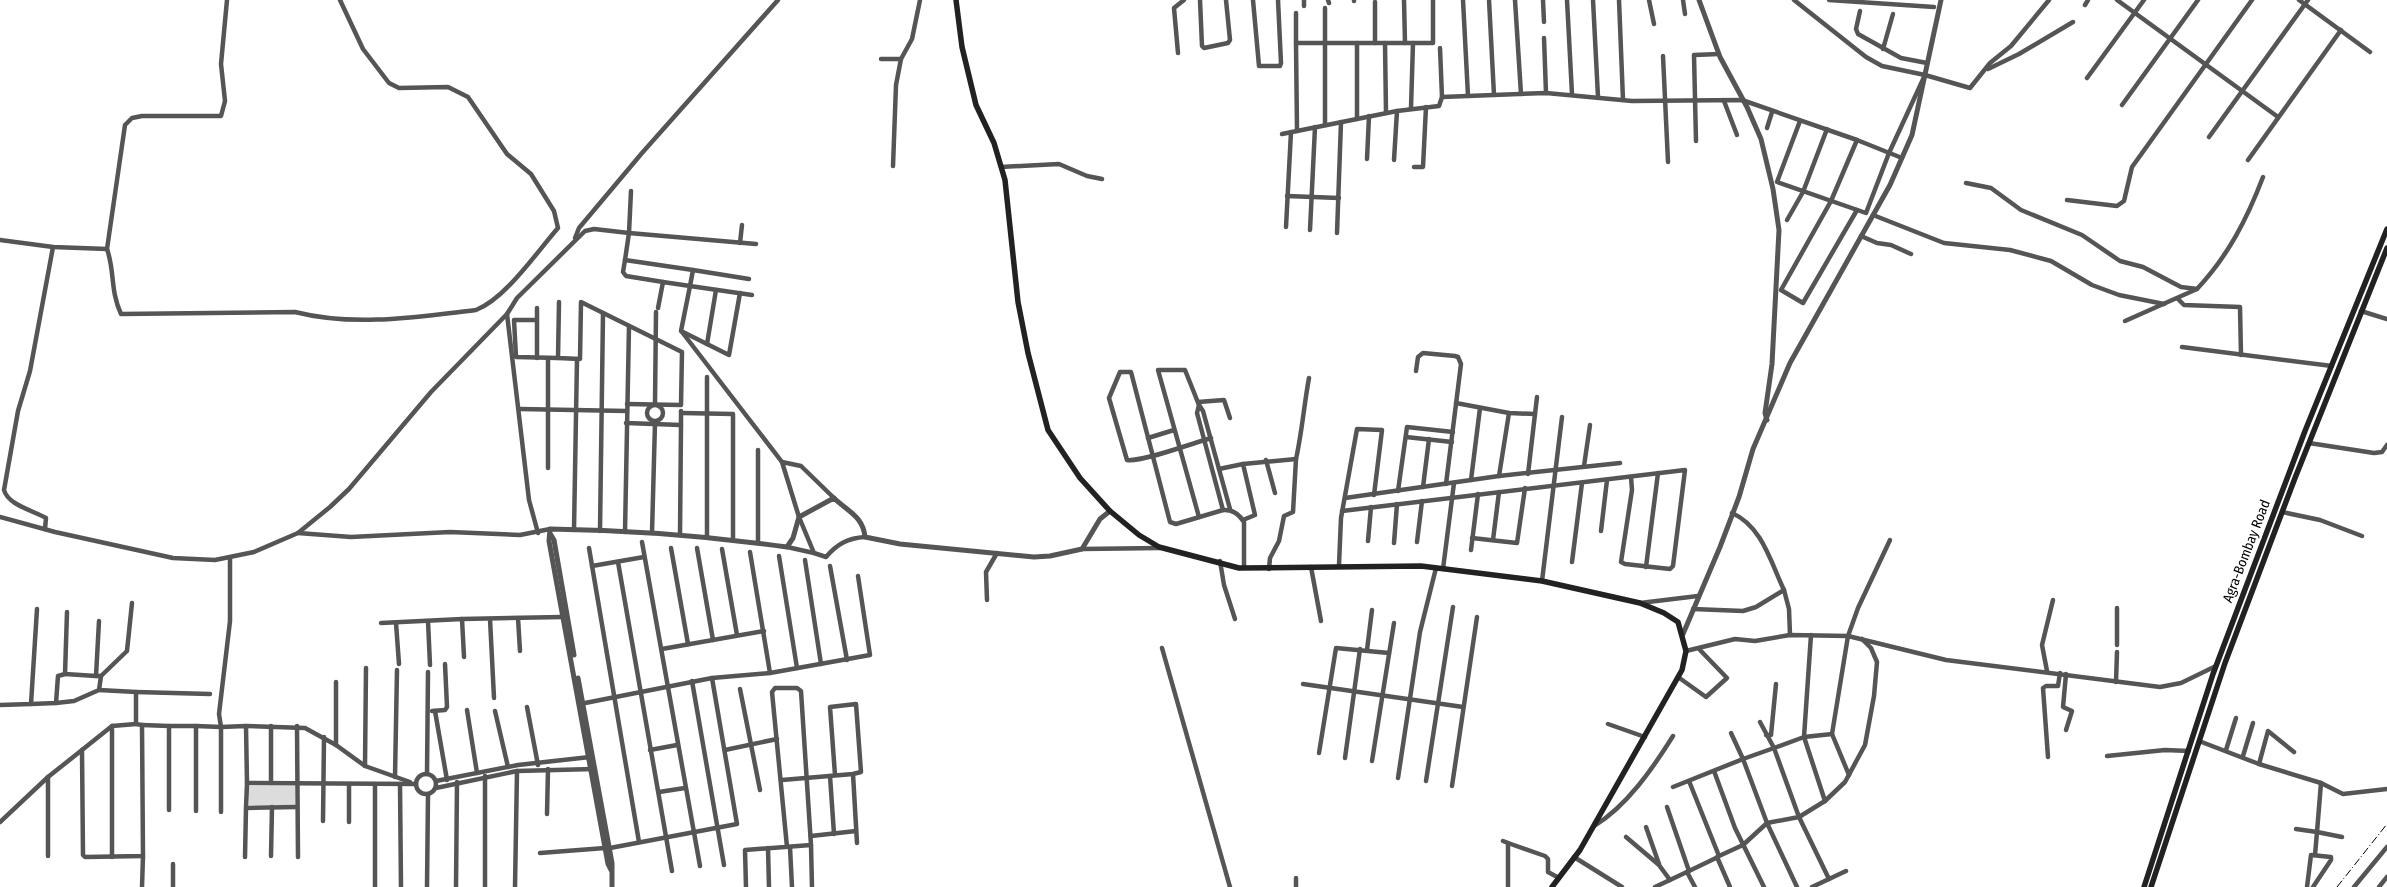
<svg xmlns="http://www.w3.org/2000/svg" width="2387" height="887" font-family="'Fira Sans Condensed',sans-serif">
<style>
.green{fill:#dcdcdc}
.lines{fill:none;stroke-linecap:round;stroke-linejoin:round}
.minor{stroke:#555;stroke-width:4.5}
.tertiary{stroke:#555;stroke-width:5}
.secondary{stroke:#222;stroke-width:5.5}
.rail{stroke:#000;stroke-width:1;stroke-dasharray:8 2.5 1 2.5;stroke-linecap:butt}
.labels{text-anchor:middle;stroke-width:4;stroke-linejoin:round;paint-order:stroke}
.street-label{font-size:14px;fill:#000;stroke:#fff}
</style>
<rect width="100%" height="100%" fill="#fff"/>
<polygon class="green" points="248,786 295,786 295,805 249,805"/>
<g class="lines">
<g class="minor">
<path d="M227,0L221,64L225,101L221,116H142L132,118L125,125L107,249C115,272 110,290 121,314L295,312C354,327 416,317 476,310C506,298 536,253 558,228L554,211L531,174L507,154L468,97L448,87L399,88L389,83L363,49L340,0"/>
<polyline points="1200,0 1202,46 1204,48 1228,43 1230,40 1226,0"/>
<polyline points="1253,0 1259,66 1280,66 1281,63 1278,0"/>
<polyline points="1304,0 1304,6"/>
<polyline points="1328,0 1329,3"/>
<polyline points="1354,0 1354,1"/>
<polyline points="1404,0 1405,43"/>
<polyline points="1463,0 1468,96"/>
<polyline points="1489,0 1494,95"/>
<polyline points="1515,0 1521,94"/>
<polyline points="1543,0 1544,22"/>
<polyline points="1567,0 1572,94"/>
<polyline points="1593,0 1598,97"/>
<polyline points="1619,0 1623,100"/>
<polyline points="1649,0 1654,24"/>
<polyline points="1683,0 1685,14"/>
<polyline points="1794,0 1866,57 1882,66 1925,75 1889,153 1866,213 1777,182 1800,121"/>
<polyline points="1829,0 1934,7"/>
<polyline points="2117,0 2278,117"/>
<polyline points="2299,0 2370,52"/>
<polyline points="1375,2 1375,43"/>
<polyline points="2085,5 2088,0"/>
<polyline points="1325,8 1325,125"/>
<polyline points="1860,11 1856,29 1858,34 1901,58 1927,63"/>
<polyline points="1544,38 1546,93"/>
<polyline points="1296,43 1296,13"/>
<polyline points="1385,43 1386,113"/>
<polyline points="1883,49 1893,14"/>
<polyline points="1178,53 1174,8 1184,0"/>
<polyline points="1663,56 1668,162"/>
<polyline points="881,59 901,59 912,39 920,0"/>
<polyline points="1988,69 2019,54 2073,22"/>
<polyline points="1925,75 1970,88 1990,63 2011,46 2049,0"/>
<polyline points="2087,78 2144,0"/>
<polyline points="1442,97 1546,93 1632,101 1742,100 1857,140 1902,158"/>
<polyline points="1724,101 1737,135"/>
<polyline points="2122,105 2198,0"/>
<polyline points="1411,108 1413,43"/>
<polyline points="1357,119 1357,43"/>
<polyline points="1767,128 1772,112"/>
<polyline points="1297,131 1296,43 1433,43 1433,0"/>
<polyline points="1282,134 1397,111 1439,106 1442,97 1440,48"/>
<polyline points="2209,137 2308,0"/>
<polyline points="1857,140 1831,201 1781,290 1803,303 1857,210"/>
<polyline points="1696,141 1694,55 1719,54"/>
<polyline points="1367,159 1369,116"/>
<polyline points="1394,160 1397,111"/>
<polyline points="2248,160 2341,30"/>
<polyline points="893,166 896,85 901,59"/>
<polyline points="1001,167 1059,164 1087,176 1102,179"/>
<polyline points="1414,167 1423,167 1426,107"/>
<path d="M1966,183L1991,188L2021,210L2082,235L2120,261L2143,267L2181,287L2197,289C2228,256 2247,219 2263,177"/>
<polyline points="1287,196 1339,198"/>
<polyline points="2067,200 2117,206 2124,201 2132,167 2252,0"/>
<polyline points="1873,215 1944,243 2010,250 2051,261 2092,285 2119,295 2164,304"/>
<polyline points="1787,220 1803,192 1827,129"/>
<polyline points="1286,227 1291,132"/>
<polyline points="1310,230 1315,127"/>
<polyline points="1337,233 1341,122"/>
<polyline points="1861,236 1877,243 1891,245 1911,254"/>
<polyline points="575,238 579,228 642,153 778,0"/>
<polyline points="0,240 53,247 107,249"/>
<polyline points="740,243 742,225"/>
<polyline points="625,260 623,272 626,276 663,282"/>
<polyline points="693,270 625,260 629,233 756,244"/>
<polyline points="749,279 693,270 690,286 752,295"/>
<polyline points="2178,299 2184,305 2240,307 2241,355"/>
<polyline points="559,302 558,358 580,359 581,302 682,352 681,405 627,404"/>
<polyline points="658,308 663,282 690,286 681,331 729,355 740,293"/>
<polyline points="2361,311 2387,319"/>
<polyline points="537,320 514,320 516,357 558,358"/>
<polyline points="2125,321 2197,289"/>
<polyline points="682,332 782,462"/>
<polyline points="707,344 716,290"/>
<polyline points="2182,347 2332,366"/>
<polyline points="537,358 537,308"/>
<polyline points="1416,371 1418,357 1423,353 1455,356 1458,357 1461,364 1446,484"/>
<polyline points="1198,402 1224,400 1230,418"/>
<polyline points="1456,403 1509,413 1535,414"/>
<polyline points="655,404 656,312"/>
<circle cx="655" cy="413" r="8"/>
<polyline points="1199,405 1185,370 1158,370 1199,517"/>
<polyline points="520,409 627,411"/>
<polyline points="682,413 733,414 733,538"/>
<polyline points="626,423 681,425 681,411"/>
<polyline points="1406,437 1452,442"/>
<polyline points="1148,438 1174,430"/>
<path d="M1211,438L1205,440C1187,445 1142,462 1127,460L1109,398L1120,372H1131L1170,522L1176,524L1223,510C1233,509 1239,514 1244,522V568"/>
<polyline points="2309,443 2374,453 2382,452 2387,445"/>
<polyline points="758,450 758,542"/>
<polyline points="1266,460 1275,493"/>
<polyline points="1584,466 1590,425"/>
<polyline points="548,468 548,358"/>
<polyline points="1219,469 1243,464"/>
<polyline points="1528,474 1537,397"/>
<polyline points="1499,476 1509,413"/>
<polyline points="1471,480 1480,408"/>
<polyline points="1423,487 1429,439"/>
<polyline points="1398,491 1407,427 1453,432"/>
<path d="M834,498L801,466L782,462L799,517L814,553L826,557C837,544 848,538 865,537"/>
<polyline points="1345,498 1499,476 1620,463"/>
<polyline points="1223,510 1197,413 1199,405 1203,411 1230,509"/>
<polyline points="1342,511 1685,470 1673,566 1670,569 1625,564 1621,562 1632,490 1631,477"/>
<polyline points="2282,512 2320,520 2362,536"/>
<polyline points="0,517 55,532 173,558 215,560 254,552 298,533 330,507 349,489 431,392 507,314"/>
<path d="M1243,520L1255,515L1243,464L1296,459C1302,432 1304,405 1309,378"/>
<path d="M45,529L46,518C34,511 8,505 4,490L18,411L30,371L53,247"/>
<polyline points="574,530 577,359"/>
<polyline points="600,531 603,313"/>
<polyline points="1601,531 1607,480"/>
<polyline points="625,532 629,326"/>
<polyline points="298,533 351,537 450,532 520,535 550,529"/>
<polyline points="538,533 529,500 507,314 517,298 585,231 594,229 629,233 631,191"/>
<polyline points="652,533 655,423"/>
<polyline points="680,535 681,425"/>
<polyline points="707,537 707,377"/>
<polyline points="1472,538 1517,543 1525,488"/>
<polyline points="1493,540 1499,492"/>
<polyline points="1368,541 1371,507"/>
<polyline points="642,542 700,866"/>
<polyline points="1417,542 1422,501"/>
<polyline points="1394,543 1397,504"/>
<polyline points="787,547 814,553"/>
<polyline points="589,548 639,842"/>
<polyline points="671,548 688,644"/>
<polyline points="697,548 713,640"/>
<polyline points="722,549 737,635"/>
<polyline points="1082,549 1160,548"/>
<polyline points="1471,550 1478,494"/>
<polyline points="750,552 770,673"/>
<polyline points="779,556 797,668"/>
<polyline points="230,558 230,621 219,714 221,727 246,726 247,783 416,784"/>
<polyline points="805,560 821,664"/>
<polyline points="1220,561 1224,585 1235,619"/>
<polyline points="618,562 672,871"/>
<polyline points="1572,562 1582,483"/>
<polyline points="1339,565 1341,518 1357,429 1382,430 1374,495"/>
<polyline points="592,566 644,557"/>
<polyline points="830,566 847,660"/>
<polyline points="1311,567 1321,621"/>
<polyline points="1646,567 1658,473"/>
<polyline points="1269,569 1270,558 1279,541 1284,516 1293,512 1296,459"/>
<polyline points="1443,569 1454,483"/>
<polyline points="1542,581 1562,417"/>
<polyline points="1784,590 1789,609 1790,635"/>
<polyline points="987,600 986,572 997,553"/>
<polyline points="1640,603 1698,596"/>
<path d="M1693,609L1743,611L1756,607L1784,590C1771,563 1762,526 1732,513"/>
<polyline points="518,618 520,651"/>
<polyline points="462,619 562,617"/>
<polyline points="490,619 494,698"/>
<polyline points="428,621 430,665"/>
<polyline points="381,623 462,619 464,657"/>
<polyline points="396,623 399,664"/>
<polyline points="2117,645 2117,608"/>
<polyline points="1162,648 1230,887"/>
<polyline points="662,649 764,631"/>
<polyline points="1367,650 1372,610"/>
<polyline points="1686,651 1735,639 1755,641 1790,635 1848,636 1946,660 2160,687 2181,683 2216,666"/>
<polyline points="2047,671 2042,645 2053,600"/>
<polyline points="65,674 96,676 99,621"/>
<polyline points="96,676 101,676 127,651 132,603"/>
<polyline points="1678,677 1706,697 1727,678 1700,650"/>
<polyline points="692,681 724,865"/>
<polyline points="336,682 336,745 365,766 410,782"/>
<polyline points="2116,682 2117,652"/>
<polyline points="1303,684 1463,707"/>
<polyline points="740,689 760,790"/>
<polyline points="99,690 136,692 136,724 142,725 143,856 85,857 83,855 82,750 112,726"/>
<polyline points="136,692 210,694"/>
<polyline points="56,703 74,701 99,690 101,676"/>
<polyline points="31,704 56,703 58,676 65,674 67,612"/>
<polyline points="580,704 712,678 770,673 870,655 858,576"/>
<polyline points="0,705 31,704 37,609"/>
<polyline points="527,707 538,765"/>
<polyline points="467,710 477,773"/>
<polyline points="432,711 445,710 447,707 445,664"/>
<polyline points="435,711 447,780"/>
<polyline points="495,711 508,767"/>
<polyline points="1608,724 1645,737"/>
<polyline points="142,725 169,726 169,810"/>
<polyline points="169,726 196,726 196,811"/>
<polyline points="196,726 221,727 221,812"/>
<polyline points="246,726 305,728 336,745"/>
<polyline points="297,726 298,857"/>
<polyline points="2066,730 2072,711 2063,707 2066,674"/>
<polyline points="1731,733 1743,759 1774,748 1760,722"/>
<polyline points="1832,734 1848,636 1858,608 1890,540"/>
<polyline points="1766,735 1771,735 1776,684"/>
<polyline points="2199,741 2259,764 2321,783 2317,832 2342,837"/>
<polyline points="650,750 677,745"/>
<polyline points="725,750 777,739"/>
<polyline points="2226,750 2236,718"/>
<polyline points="1319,753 1336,648 1389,653"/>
<polyline points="2107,756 2165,750 2189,751"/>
<polyline points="2243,756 2253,723"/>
<polyline points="2048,757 2043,688 2046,686 2058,686 2060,673"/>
<polyline points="1345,758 1360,649"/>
<polyline points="1372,761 1394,623"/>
<polyline points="2259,764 2268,731 2294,752"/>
<polyline points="365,766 366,668"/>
<polyline points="1714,771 1735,828 1764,887"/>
<polyline points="427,774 428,672"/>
<polyline points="853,774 857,843"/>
<circle cx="426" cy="784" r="10"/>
<polyline points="830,776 834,834"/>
<polyline points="395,777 397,670"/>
<polyline points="1398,778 1420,632 1436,568"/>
<polyline points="782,780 853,774 861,772 856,704 830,707 835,775"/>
<polyline points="436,781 518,765 590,757"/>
<polyline points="1426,781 1453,607"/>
<polyline points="271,783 271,726"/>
<polyline points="2321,783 2343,794 2387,789"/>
<polyline points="375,784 375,887"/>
<polyline points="400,784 401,887"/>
<polyline points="1452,786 1477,617"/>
<polyline points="1673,787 1743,759 1767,823 1743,845 1719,856 1689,781"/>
<polyline points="436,788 517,771 594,769"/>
<polyline points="659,792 685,788"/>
<polyline points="1825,801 1845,782 1865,745 1874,696 1877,662 1871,648 1862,639"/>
<polyline points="1667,807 1689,871 1716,858"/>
<polyline points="246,808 247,783"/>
<polyline points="547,814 548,769"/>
<polyline points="323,821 324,737"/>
<polyline points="0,822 48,777 82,750"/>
<polyline points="349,822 349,784"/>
<path d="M1594,826C1627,806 1653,768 1673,736"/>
<polyline points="1646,827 1659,864"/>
<polyline points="2296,829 2317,832 2315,855"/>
<polyline points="811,836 856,831"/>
<polyline points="1626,837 1659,865 1670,880"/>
<polyline points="1503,841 1508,843 1508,887"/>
<polyline points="1508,843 1545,856 1548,859 1548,872 1559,878"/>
<polyline points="811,845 812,887"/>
<polyline points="790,847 792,887"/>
<polyline points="610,848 737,824 712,678"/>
<polyline points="768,848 769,887"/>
<polyline points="540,853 605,848"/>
<polyline points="48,856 48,777"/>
<polyline points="271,856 272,807"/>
<polyline points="112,857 112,726 136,724"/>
<polyline points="245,857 246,808 297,807"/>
<polyline points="1574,857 1622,887"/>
<polyline points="1717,857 1730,887"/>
<polyline points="1687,872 1695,887"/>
<polyline points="1829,879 1799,817 1825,801 1804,737 1832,734 1849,775"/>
<polyline points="142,887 143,856"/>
<polyline points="173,887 173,864"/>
<polyline points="427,887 428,794"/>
<polyline points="456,887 457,782"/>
<polyline points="485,887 485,776"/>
<polyline points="515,887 517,771"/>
<polyline points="746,887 745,850 811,845 801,691 797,688 775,688 772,692 787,847"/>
<polyline points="1296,887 1296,878"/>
<polyline points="1655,887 1689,871"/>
<polyline points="1797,887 1767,823 1799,817 1774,748 1804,737 1811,635"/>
<polyline points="1812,887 1846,871"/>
<polyline points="2307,887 2311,855 2331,857 2331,860 2313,887"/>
<polyline points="2354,887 2387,847"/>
<polyline points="2379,887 2387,877"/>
</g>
<g class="tertiary">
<polyline points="1699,0 1720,57 1747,107 1761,139 1773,189 1779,230 1772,364 1765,413 1767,420"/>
<polyline points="551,535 554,540 574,655"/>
<polyline points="1683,634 1720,547 1739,497 1753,449 1790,363 1890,185 1912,135 1941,0"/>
<polyline points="578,678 612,863 612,887"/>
<path d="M611,870L608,864L549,541L550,529C629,530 708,536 787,547L793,538L799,517L834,498C847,511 863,516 865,537L900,544L1034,557L1050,556L1082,549L1100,519L1110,511"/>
</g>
<g class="secondary">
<polyline points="956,0 962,47 976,105 994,143 1005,180 1018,302 1028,353 1048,430 1080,478 1110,511 1139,535 1159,547 1239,568 1421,566 1542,581 1640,603 1664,613 1678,622 1686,651 1682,670 1580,850 1552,887"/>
<polyline points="2144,887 2213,674 2305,431 2387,229"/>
<polyline points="2151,887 2225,663 2295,478 2387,248"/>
</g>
<polyline class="rail" points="2337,887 2387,824"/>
</g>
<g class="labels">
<g class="street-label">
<text transform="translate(2246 551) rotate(-69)" y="5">Agra-Bombay Road</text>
</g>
</g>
</svg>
